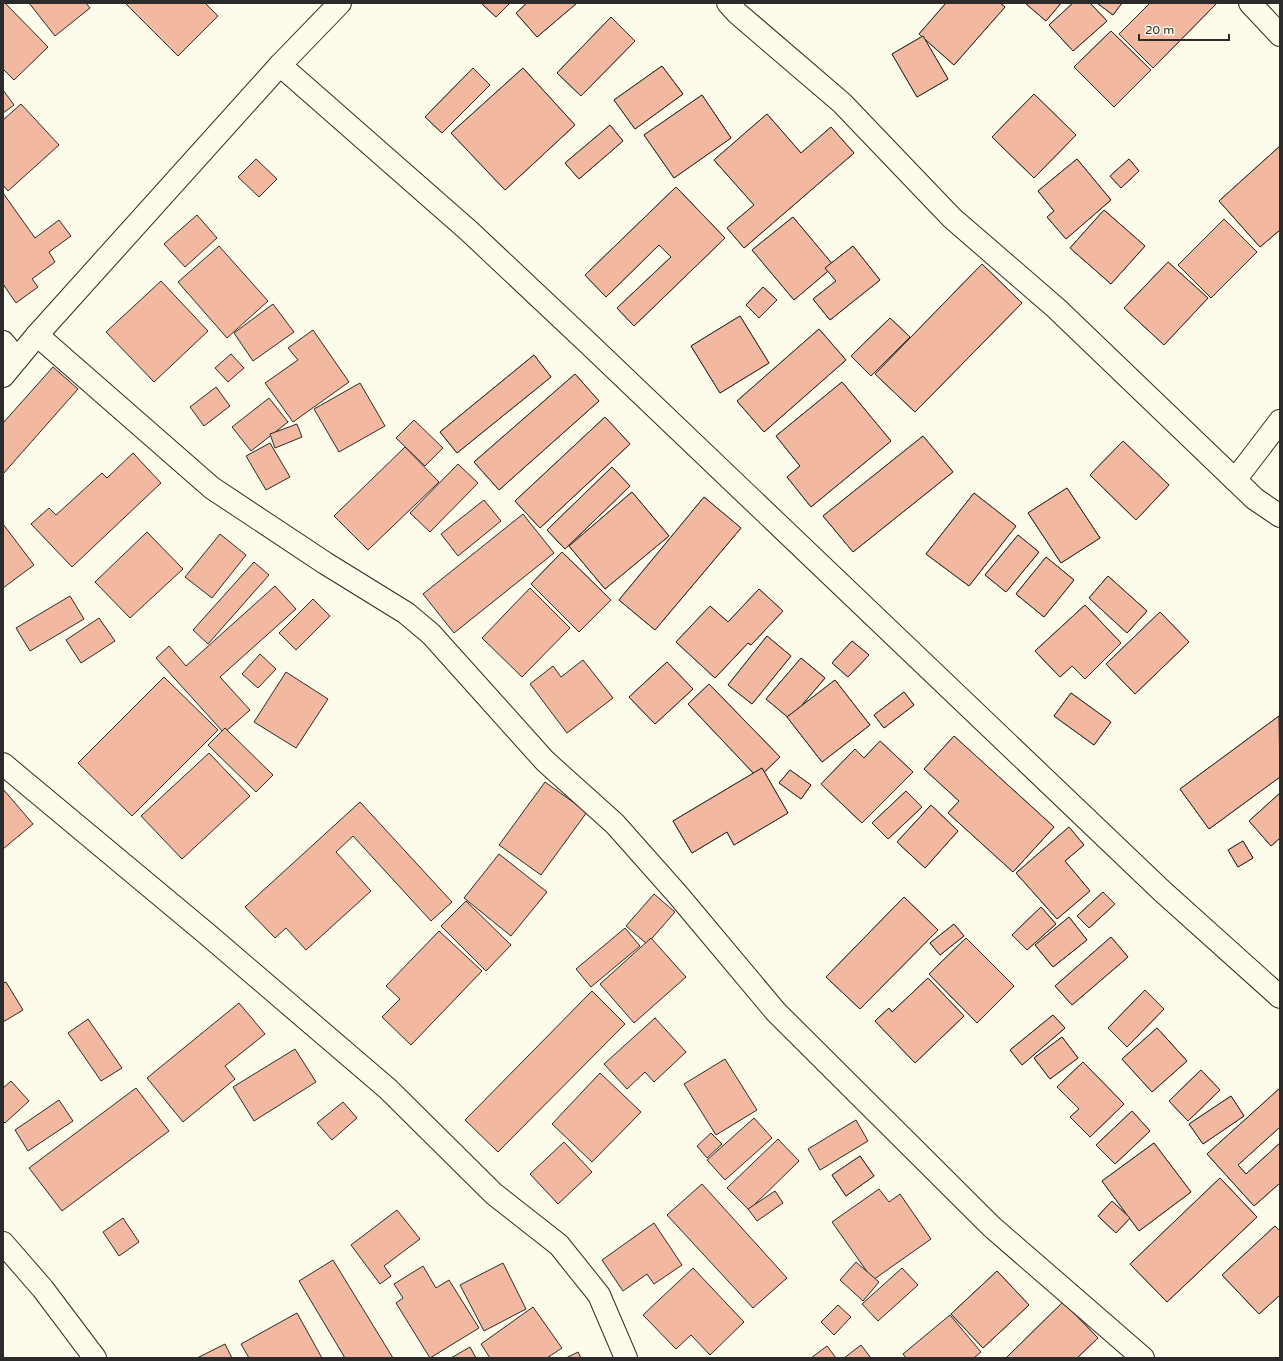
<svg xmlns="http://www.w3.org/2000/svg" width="1283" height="1361" font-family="'Varela Round',sans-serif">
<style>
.building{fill:#f2b8a0;stroke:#2b2b2b}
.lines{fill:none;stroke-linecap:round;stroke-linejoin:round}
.minor-casing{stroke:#2b2b2b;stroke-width:24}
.tertiary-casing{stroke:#2b2b2b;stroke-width:24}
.minor{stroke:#fdfbea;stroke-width:22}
.tertiary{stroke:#fdfbea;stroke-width:22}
</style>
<rect width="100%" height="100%" fill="#fdfbea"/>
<g class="building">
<polygon points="3,3 5,3 48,47 14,80 3,69"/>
<polygon points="29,3 86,3 90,8 55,36"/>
<polygon points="125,3 205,3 218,16 178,56"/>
<polygon points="481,3 510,3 496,17"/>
<polygon points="481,3 510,3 496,17"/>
<polygon points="527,3 577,3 537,37 516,13"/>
<polygon points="527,3 577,3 537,37 516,13"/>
<polygon points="946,3 1000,3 1005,7 954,65 919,34"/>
<polygon points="946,3 1000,3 1005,7 954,65 919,34"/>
<polygon points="1025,3 1061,3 1046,21"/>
<polygon points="1025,3 1061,3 1046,21"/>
<polygon points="1073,3 1090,3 1107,21 1073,51 1049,25"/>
<polygon points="1073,3 1090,3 1107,21 1073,51 1049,25"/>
<polygon points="1097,3 1122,3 1113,15"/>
<polygon points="1097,3 1122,3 1113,15"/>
<polygon points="1150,3 1217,3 1153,68 1119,34"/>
<polygon points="1150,3 1217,3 1153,68 1119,34"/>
<polygon points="611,17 635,41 581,96 557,73"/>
<polygon points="611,17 635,41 581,96 557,73"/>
<polygon points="1111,31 1151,70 1114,107 1074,67"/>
<polygon points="1111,31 1151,70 1114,107 1074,67"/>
<polygon points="923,36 948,79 917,97 892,54"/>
<polygon points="923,36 948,79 917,97 892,54"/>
<polygon points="662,66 683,94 635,129 614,100"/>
<polygon points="662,66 683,94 635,129 614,100"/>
<polygon points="473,68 490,85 442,133 425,117"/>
<polygon points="473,68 490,85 442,133 425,117"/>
<polygon points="523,68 575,125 505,190 451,133"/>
<polygon points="523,68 575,125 505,190 451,133"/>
<polygon points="3,90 14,105 3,113"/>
<polygon points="1034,94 1076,135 1034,178 992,137"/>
<polygon points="1034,94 1076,135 1034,178 992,137"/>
<polygon points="702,95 731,138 674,178 644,135"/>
<polygon points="702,95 731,138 674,178 644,135"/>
<polygon points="21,104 59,145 8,191 3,185 3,120"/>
<polygon points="767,114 801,153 831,127 854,153 744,248 727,228 754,205 714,160"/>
<polygon points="767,114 801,153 831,127 854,153 744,248 727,228 754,205 714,160"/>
<polygon points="610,125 623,141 579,179 565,163"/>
<polygon points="610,125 623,141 579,179 565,163"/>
<polygon points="1280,146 1280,230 1260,247 1219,201"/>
<polygon points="1280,146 1280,230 1260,247 1219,201"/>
<polygon points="256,159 277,179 259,197 238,177"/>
<polygon points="1077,159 1111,200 1066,239 1047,217 1054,211 1038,191"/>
<polygon points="1077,159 1111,200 1066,239 1047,217 1054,211 1038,191"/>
<polygon points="1129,159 1139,171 1121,188 1110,176"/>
<polygon points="1129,159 1139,171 1121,188 1110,176"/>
<polygon points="676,187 725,238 634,326 617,308 671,257 659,245 606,297 585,275"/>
<polygon points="676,187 725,238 634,326 617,308 671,257 659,245 606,297 585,275"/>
<polygon points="3,193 35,238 59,220 71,236 49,252 55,262 32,279 38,287 16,303 3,284"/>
<polygon points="1104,210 1145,246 1111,284 1070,248"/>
<polygon points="1104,210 1145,246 1111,284 1070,248"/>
<polygon points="197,215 217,238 185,267 164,244"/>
<polygon points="793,217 834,266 794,300 752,250"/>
<polygon points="793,217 834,266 794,300 752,250"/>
<polygon points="1224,219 1257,252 1211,298 1178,265"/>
<polygon points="1224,219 1257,252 1211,298 1178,265"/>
<polygon points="219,246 268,301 227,338 178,282"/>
<polygon points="853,246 880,280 830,320 813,299 836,281 825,268"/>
<polygon points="853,246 880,280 830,320 813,299 836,281 825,268"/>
<polygon points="1168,262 1208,298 1164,345 1124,308"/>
<polygon points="1168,262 1208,298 1164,345 1124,308"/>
<polygon points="982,264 1022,303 915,412 875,374"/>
<polygon points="982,264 1022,303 915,412 875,374"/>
<polygon points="161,281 208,331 154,382 106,332"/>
<polygon points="763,287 777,300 759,318 746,305"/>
<polygon points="763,287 777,300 759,318 746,305"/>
<polygon points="273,304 294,332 253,361 234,333"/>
<polygon points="740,316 769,363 720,393 691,346"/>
<polygon points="740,316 769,363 720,393 691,346"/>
<polygon points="890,318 910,337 871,376 851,356"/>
<polygon points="890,318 910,337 871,376 851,356"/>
<polygon points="819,329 846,360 764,432 737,401"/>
<polygon points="819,329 846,360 764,432 737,401"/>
<polygon points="313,330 349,382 293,422 265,383 298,360 288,348"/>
<polygon points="231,354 244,368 228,382 215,368"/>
<polygon points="534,355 551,377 457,453 440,432"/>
<polygon points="534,355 551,377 457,453 440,432"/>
<polygon points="53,367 78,389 3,474 3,423"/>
<polygon points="575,374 599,401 499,490 474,462"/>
<polygon points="575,374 599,401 499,490 474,462"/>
<polygon points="842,382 891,441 811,507 787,477 800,466 776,436"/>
<polygon points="842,382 891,441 811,507 787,477 800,466 776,436"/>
<polygon points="360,383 385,426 339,452 314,409"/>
<polygon points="216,387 230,406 204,426 190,407"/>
<polygon points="269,398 288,422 251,451 232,427"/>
<polygon points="605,417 630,444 540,528 515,501"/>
<polygon points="605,417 630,444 540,528 515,501"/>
<polygon points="414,420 443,448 425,466 396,438"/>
<polygon points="297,424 302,437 275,448 270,434"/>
<polygon points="923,436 953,472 853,552 823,516"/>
<polygon points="923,436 953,472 853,552 823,516"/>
<polygon points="1123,441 1169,485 1136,520 1090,475"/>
<polygon points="1123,441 1169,485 1136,520 1090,475"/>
<polygon points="270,443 290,477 266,490 246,456"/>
<polygon points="405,447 439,482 368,550 334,516"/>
<polygon points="133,453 161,483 72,567 31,524 49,508 56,515 102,473 107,478"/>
<polygon points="458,464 478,483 430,532 410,513"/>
<polygon points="612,467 630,486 565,549 547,530"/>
<polygon points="612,467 630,486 565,549 547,530"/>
<polygon points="1067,488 1100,538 1061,563 1028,513"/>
<polygon points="1067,488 1100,538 1061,563 1028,513"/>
<polygon points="632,492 669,536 605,589 569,546"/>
<polygon points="632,492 669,536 605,589 569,546"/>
<polygon points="974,493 1016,526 969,586 926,554"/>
<polygon points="974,493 1016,526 969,586 926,554"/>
<polygon points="704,497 741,528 655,630 619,600"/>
<polygon points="704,497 741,528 655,630 619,600"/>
<polygon points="484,500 501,521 458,556 441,534"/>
<polygon points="523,514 554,553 454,633 423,594"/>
<polygon points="3,524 34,565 3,588"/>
<polygon points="147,532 183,569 130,618 95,582"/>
<polygon points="220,534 246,555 212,598 185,577"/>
<polygon points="1018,535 1039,552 1006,592 985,575"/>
<polygon points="1018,535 1039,552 1006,592 985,575"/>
<polygon points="562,552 611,600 579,632 531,584"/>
<polygon points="562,552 611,600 579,632 531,584"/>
<polygon points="1046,557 1074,580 1044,617 1016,594"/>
<polygon points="1046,557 1074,580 1044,617 1016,594"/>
<polygon points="254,562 269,575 208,644 193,630"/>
<polygon points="1108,576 1147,611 1127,633 1089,598"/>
<polygon points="1108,576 1147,611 1127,633 1089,598"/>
<polygon points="275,586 296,609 220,677 250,710 224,733 156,658 169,646 186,666"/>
<polygon points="530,588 570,628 522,677 482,638"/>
<polygon points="759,589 783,611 751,645 748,643 715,678 676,642 710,606 728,622"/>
<polygon points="759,589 783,611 751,645 748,643 715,678 676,642 710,606 728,622"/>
<polygon points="70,596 84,619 30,651 16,628"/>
<polygon points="313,599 330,616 296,650 279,633"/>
<polygon points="1085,605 1121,643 1085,679 1072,666 1060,677 1035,651"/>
<polygon points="1085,605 1121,643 1085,679 1072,666 1060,677 1035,651"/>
<polygon points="1160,612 1189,642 1135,694 1106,664"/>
<polygon points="1160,612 1189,642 1135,694 1106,664"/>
<polygon points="99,618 115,641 81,663 66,640"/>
<polygon points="767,636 791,656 752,704 728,685"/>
<polygon points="767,636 791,656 752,704 728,685"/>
<polygon points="852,641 869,655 848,677 832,663"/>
<polygon points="852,641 869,655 848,677 832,663"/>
<polygon points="260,654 276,669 258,688 242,674"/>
<polygon points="801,658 825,678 790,719 766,699"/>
<polygon points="801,658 825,678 790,719 766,699"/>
<polygon points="583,660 613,698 567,733 530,684 553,666 561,677"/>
<polygon points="667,662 693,689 655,724 629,697"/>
<polygon points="667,662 693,689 655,724 629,697"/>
<polygon points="286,672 328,699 296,748 254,722"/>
<polygon points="164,677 218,730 132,816 78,763"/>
<polygon points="835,680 870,725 822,762 787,717"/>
<polygon points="835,680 870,725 822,762 787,717"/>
<polygon points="709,684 780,757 758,778 688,704"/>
<polygon points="709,684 780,757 758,778 688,704"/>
<polygon points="904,692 914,705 884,728 874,715"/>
<polygon points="904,692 914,705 884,728 874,715"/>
<polygon points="1071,693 1111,722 1094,745 1054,716"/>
<polygon points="1071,693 1111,722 1094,745 1054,716"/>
<polygon points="1279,716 1280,777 1209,829 1180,789"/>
<polygon points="1279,716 1280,777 1209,829 1180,789"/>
<polygon points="225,728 273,775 256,792 208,745"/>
<polygon points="954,736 1054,827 1013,872 948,813 959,801 924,769"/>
<polygon points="954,736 1054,827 1013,872 948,813 959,801 924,769"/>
<polygon points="880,741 913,772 862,823 821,784 855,749 864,758"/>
<polygon points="880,741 913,772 862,823 821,784 855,749 864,758"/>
<polygon points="209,753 250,796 182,859 141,816"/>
<polygon points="762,768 788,813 734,845 727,832 692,853 673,821"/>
<polygon points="762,768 788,813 734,845 727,832 692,853 673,821"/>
<polygon points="790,770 811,785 801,799 779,783"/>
<polygon points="790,770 811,785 801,799 779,783"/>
<polygon points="545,782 587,812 541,875 499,845"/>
<polygon points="3,789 33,824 3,849"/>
<polygon points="906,791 922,807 888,839 872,823"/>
<polygon points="906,791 922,807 888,839 872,823"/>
<polygon points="1280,793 1280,838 1271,846 1249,821"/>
<polygon points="1280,793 1280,838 1271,846 1249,821"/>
<polygon points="360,802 452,902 431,921 353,836 336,852 371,891 306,950 286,928 275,938 245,907"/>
<polygon points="931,805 958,831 925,868 897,842"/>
<polygon points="931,805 958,831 925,868 897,842"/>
<polygon points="1069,827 1084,845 1065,861 1090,891 1057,919 1016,873"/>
<polygon points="1069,827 1084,845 1065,861 1090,891 1057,919 1016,873"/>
<polygon points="1243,841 1253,858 1238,867 1228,850"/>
<polygon points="1243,841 1253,858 1238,867 1228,850"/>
<polygon points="499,854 547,892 511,936 464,898"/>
<polygon points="1103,892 1115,904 1089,928 1077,916"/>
<polygon points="1103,892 1115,904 1089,928 1077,916"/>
<polygon points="654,894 675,912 647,944 626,926"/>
<polygon points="904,897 938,930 860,1009 826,977"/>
<polygon points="904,897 938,930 860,1009 826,977"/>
<polygon points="466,901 511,945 486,971 441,926"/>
<polygon points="1041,907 1056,924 1027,950 1012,935"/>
<polygon points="1041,907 1056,924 1027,950 1012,935"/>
<polygon points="1069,917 1087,940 1053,967 1035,945"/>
<polygon points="1069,917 1087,940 1053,967 1035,945"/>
<polygon points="954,924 964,936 940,955 930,943"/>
<polygon points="954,924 964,936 940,955 930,943"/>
<polygon points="625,928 640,946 591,987 576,969"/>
<polygon points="439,931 482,971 411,1045 382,1017 400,999 386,986"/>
<polygon points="1111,937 1128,957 1072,1005 1055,986"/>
<polygon points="1111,937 1128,957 1072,1005 1055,986"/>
<polygon points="651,938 686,977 634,1023 600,984"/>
<polygon points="966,938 1014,986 977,1023 929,974"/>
<polygon points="966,938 1014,986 977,1023 929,974"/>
<polygon points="928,978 964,1016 915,1063 875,1021 889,1008 892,1012"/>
<polygon points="928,978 964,1016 915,1063 875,1021 889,1008 892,1012"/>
<polygon points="6,982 23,1010 3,1022 3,983"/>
<polygon points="1145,990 1164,1009 1127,1047 1108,1028"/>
<polygon points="1145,990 1164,1009 1127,1047 1108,1028"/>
<polygon points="592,991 625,1024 498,1152 465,1120"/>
<polygon points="239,1003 265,1034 225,1066 235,1079 183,1122 147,1078"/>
<polygon points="1053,1015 1065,1028 1022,1065 1010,1050"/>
<polygon points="1053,1015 1065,1028 1022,1065 1010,1050"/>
<polygon points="655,1018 686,1052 654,1082 645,1072 627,1089 604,1064"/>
<polygon points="88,1019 122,1068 101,1081 68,1033"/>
<polygon points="1157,1028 1187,1061 1152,1092 1122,1059"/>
<polygon points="1157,1028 1187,1061 1152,1092 1122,1059"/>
<polygon points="1062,1037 1078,1058 1050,1079 1034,1058"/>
<polygon points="1062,1037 1078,1058 1050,1079 1034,1058"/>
<polygon points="295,1049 316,1082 254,1121 233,1087"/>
<polygon points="725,1059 757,1110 716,1135 684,1084"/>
<polygon points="1083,1062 1124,1104 1090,1137 1070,1117 1079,1109 1057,1087"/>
<polygon points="1083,1062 1124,1104 1090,1137 1070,1117 1079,1109 1057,1087"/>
<polygon points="1201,1070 1220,1090 1188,1121 1169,1101"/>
<polygon points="1201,1070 1220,1090 1188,1121 1169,1101"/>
<polygon points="600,1073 641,1112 592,1162 552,1124"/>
<polygon points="11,1081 29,1101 5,1123 3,1121 3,1088"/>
<polygon points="136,1088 169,1131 62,1211 29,1168"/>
<polygon points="1280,1088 1280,1127 1238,1165 1246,1174 1280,1143 1280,1183 1254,1206 1207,1154"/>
<polygon points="1280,1088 1280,1127 1238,1165 1246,1174 1280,1143 1280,1183 1254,1206 1207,1154"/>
<polygon points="1231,1096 1244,1116 1203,1144 1189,1124"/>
<polygon points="1231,1096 1244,1116 1203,1144 1189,1124"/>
<polygon points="59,1100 73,1121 28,1151 15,1130"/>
<polygon points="343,1102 357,1118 332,1140 317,1123"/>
<polygon points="1132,1111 1150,1131 1115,1164 1096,1145"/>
<polygon points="1132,1111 1150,1131 1115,1164 1096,1145"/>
<polygon points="754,1118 772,1138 725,1180 707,1160"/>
<polygon points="856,1120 868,1141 820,1170 808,1149"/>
<polygon points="711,1133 722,1144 707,1158 697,1146"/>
<polygon points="778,1139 799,1161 749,1210 727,1188"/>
<polygon points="564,1142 592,1172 558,1204 530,1174"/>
<polygon points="1154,1143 1191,1192 1139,1231 1102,1181"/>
<polygon points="1154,1143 1191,1192 1139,1231 1102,1181"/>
<polygon points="860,1156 874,1176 846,1196 832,1175"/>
<polygon points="860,1156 874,1176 846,1196 832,1175"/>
<polygon points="1220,1178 1257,1217 1167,1302 1130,1264"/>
<polygon points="1220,1178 1257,1217 1167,1302 1130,1264"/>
<polygon points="702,1184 787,1278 753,1308 667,1215"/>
<polygon points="879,1189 889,1202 900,1194 931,1239 873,1280 832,1222"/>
<polygon points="775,1191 783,1203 757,1221 748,1209"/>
<polygon points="1112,1201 1130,1218 1116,1233 1098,1216"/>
<polygon points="1112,1201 1130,1218 1116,1233 1098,1216"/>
<polygon points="397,1210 420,1239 384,1266 391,1276 380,1284 351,1245"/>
<polygon points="123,1218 139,1242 119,1256 103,1232"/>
<polygon points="654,1223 682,1265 654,1284 647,1274 623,1291 602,1260"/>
<polygon points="1275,1226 1280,1231 1280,1295 1259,1314 1222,1275"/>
<polygon points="1275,1226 1280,1231 1280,1295 1259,1314 1222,1275"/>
<polygon points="333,1260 393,1358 345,1358 299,1281"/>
<polygon points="856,1262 879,1282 863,1301 840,1280"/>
<polygon points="503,1263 526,1309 484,1331 460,1285"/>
<polygon points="423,1266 436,1288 449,1280 479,1328 430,1358 396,1303 403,1298 394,1284"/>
<polygon points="693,1268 744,1322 710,1355 691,1335 676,1349 643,1315"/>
<polygon points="902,1268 918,1285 878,1321 862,1304"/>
<polygon points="997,1271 1029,1305 983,1348 951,1314"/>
<polygon points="997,1271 1029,1305 983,1348 951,1314"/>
<polygon points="1063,1302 1098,1338 1077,1358 1006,1358"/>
<polygon points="1063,1302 1098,1338 1077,1358 1006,1358"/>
<polygon points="838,1305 851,1317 834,1335 821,1322"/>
<polygon points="533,1307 562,1348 547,1358 490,1358 481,1344"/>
<polygon points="297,1313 322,1358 249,1358 241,1344"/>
<polygon points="950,1315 981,1352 974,1358 906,1358 903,1354"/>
<polygon points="225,1344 232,1358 197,1358"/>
<polygon points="861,1345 871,1358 844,1358"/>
<polygon points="827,1346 836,1358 811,1358"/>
<polygon points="470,1347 476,1358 451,1358"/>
<polygon points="578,1352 581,1358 566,1358"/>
</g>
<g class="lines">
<defs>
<g id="minor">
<polyline points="728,3 737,13 842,103 952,218 1056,308 1255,499 1280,516"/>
<polyline points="1250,3 1280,35"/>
<polyline points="280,65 469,231 588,343 1162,891 1280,997"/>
<polyline points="37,335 212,488 325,563 406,613 431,634 545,761 615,824 678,895 776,1012 992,1227 1143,1358"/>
<polyline points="3,342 17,359"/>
<polyline points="1235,480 1280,421"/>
<polyline points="3,764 207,934 388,1089 494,1194 559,1245 599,1295 626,1358"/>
<polyline points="3,1243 43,1289 95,1358"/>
</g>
<polyline id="tertiary" points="3,376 37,335 280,65 340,3"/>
</defs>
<use href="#minor" class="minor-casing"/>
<use href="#tertiary" class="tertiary-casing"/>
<use href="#minor" class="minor"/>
<use href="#tertiary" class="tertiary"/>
</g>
<rect width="1283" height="1361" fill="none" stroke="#2b2b2b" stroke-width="8"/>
<path d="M1139 34v6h90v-6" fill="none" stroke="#2b2b2b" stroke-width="2"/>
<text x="1145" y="34" font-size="12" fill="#2b2b2b" stroke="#fdfbea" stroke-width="3" paint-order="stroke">20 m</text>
</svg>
